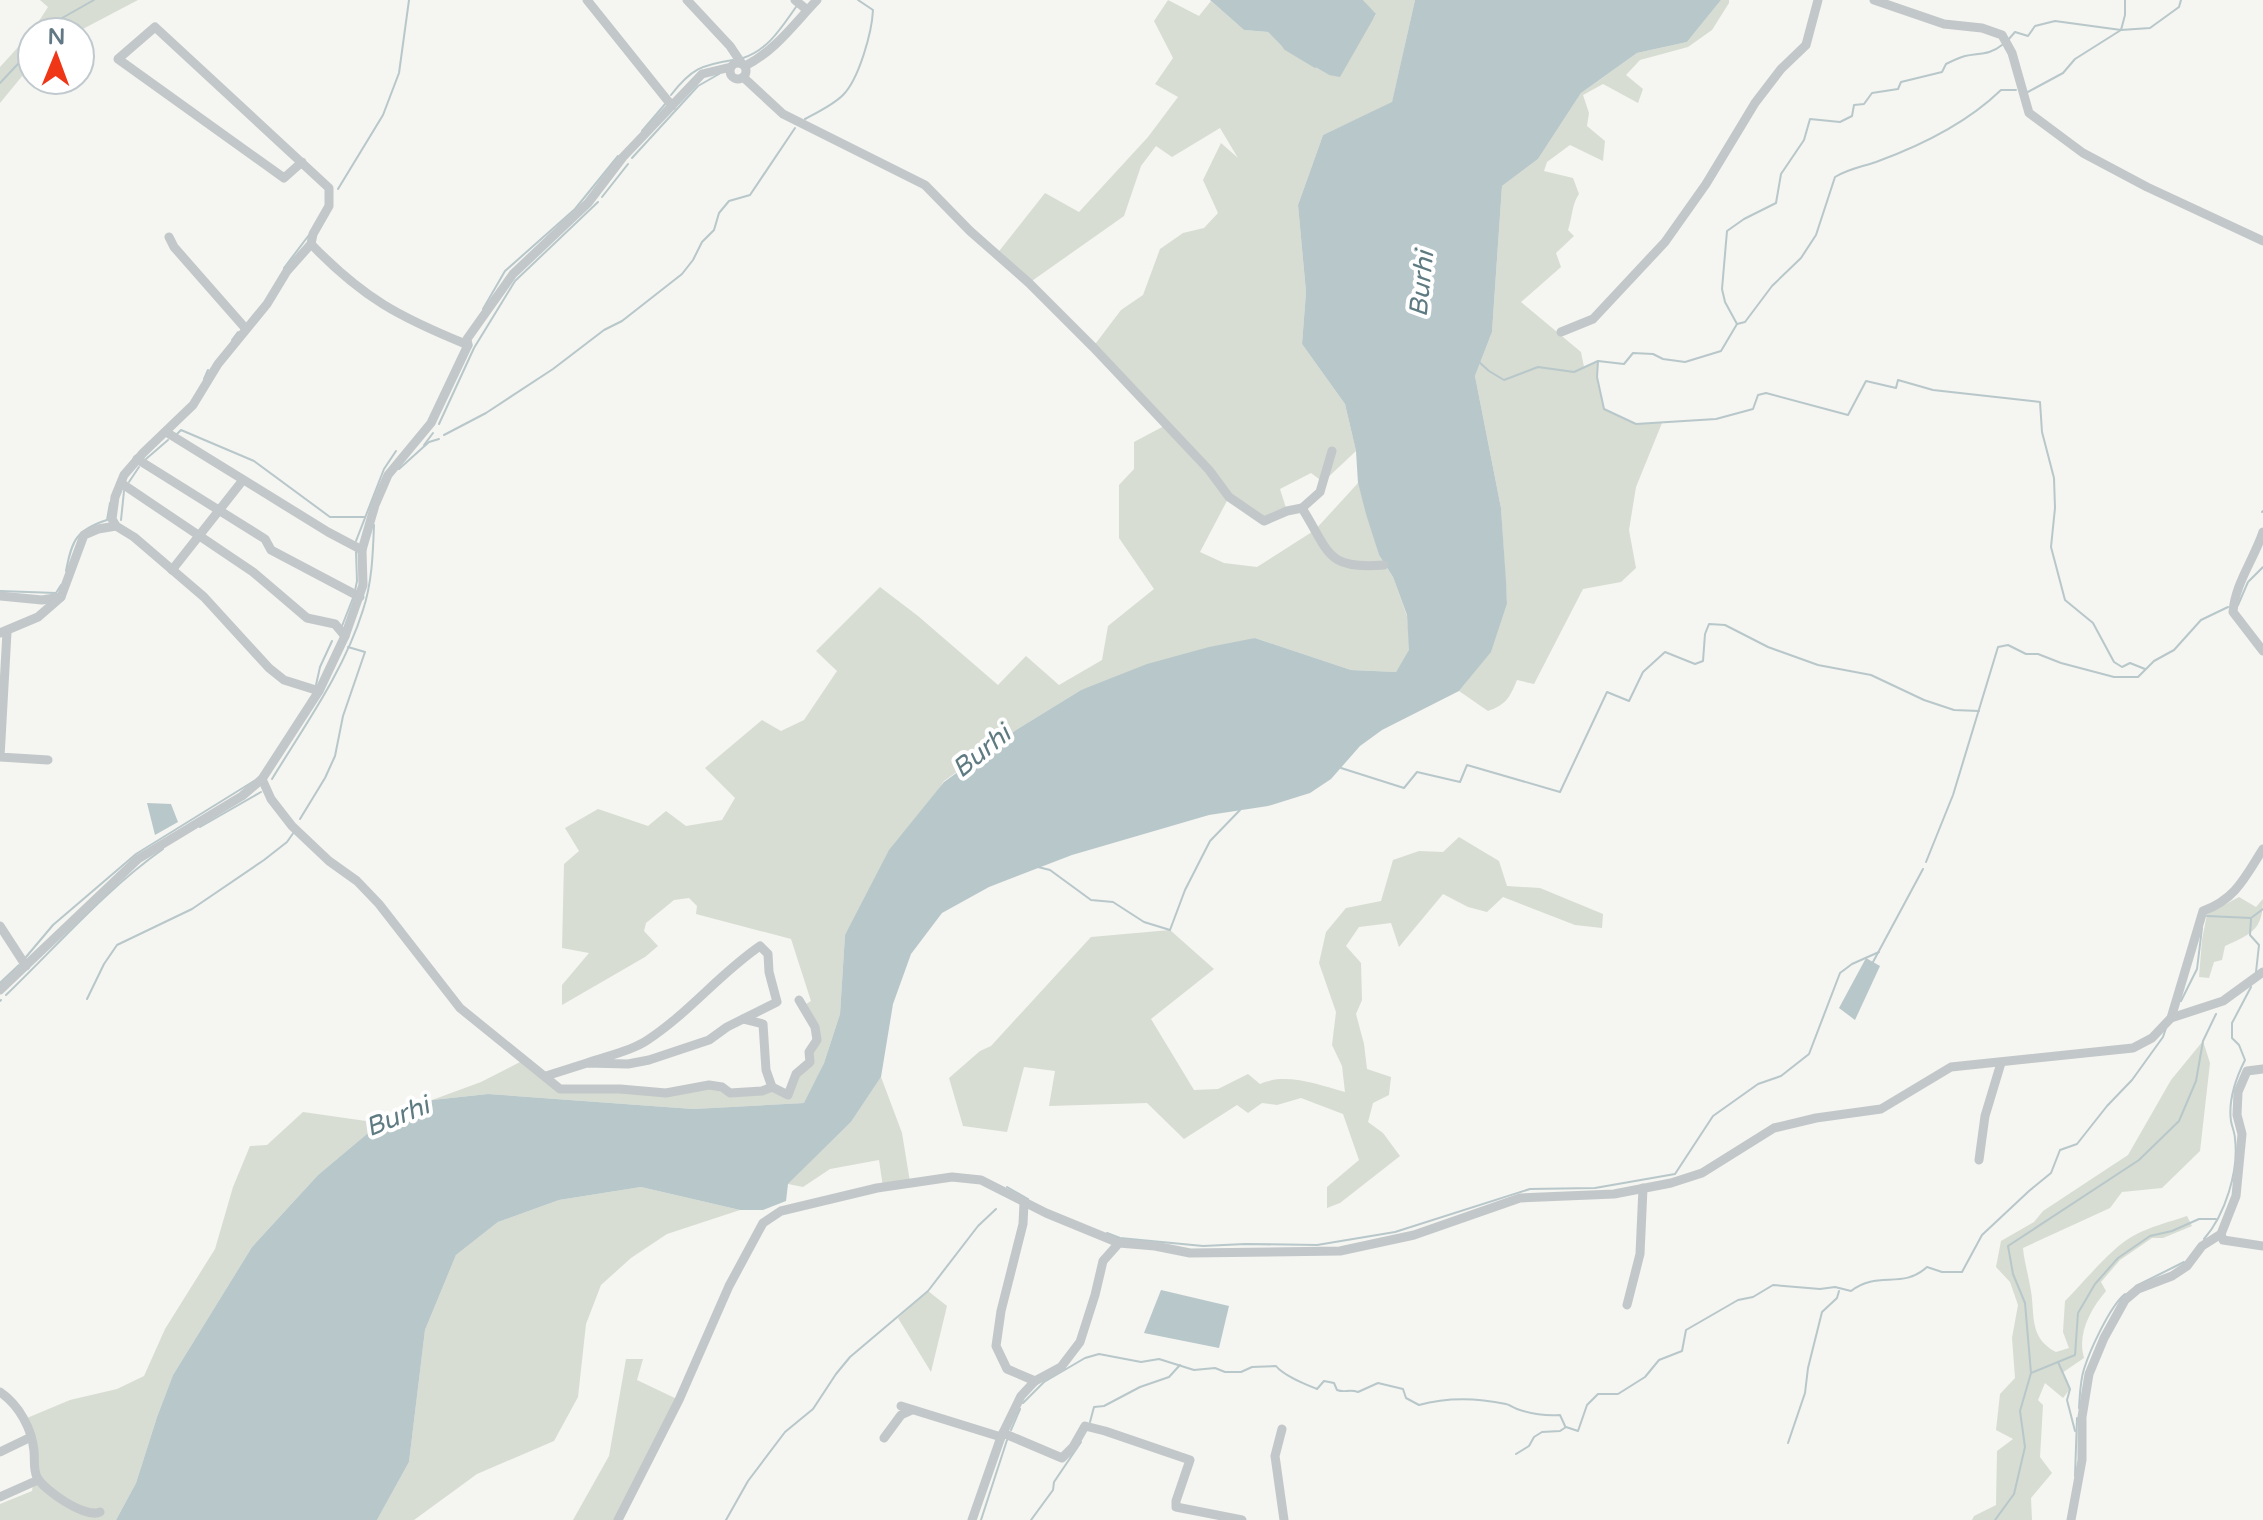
<svg xmlns="http://www.w3.org/2000/svg" width="2263" height="1520" font-family="'Varela Round',sans-serif">
<style>
.green{fill:#d7ddd2}
.water{fill:#b8c7ca}
.lines{fill:none;stroke-linecap:round;stroke-linejoin:round}
.stream{stroke:#b8c7ca;stroke-width:2}
.minor{stroke:#c2c7c9;stroke-width:9}
.labels{text-anchor:middle;stroke-width:8;stroke-linejoin:round;paint-order:stroke}
.water-label{font-size:26px;font-style:italic;fill:#5e7b82;stroke:#fff}
</style>
<rect width="100%" height="100%" fill="#f5f5f1"/>
<g class="green">
<polygon points="40,0 138,0 79,31 73,25 64,32 32,32 48,7"/>
<polygon points="1168,0 1199,16 1211,1 1244,30 1268,32 1286,49 1329,75 1376,15 1363,0 1415,0 1392,103 1323,135 1298,205 1306,292 1302,344 1345,404 1356,451 1323,482 1311,473 1280,489 1287,511 1264,521 1229,497 1200,552 1224,563 1257,567 1315,530 1358,483 1379,555 1393,577 1407,616 1410,650 1396,672 1351,670 1255,638 1081,690 1016,730 944,781 845,935 840,1014 824,1063 805,1103 693,1109 488,1094 432,1100 481,1082 522,1061 560,1089 640,1091 709,1085 730,1093 772,1087 788,1095 796,1074 810,1062 816,1042 803,1006 811,1001 791,939 696,914 697,906 689,898 674,900 646,923 644,931 658,946 645,957 562,1005 562,985 589,953 562,948 564,864 579,851 565,828 598,809 648,826 666,811 686,826 722,820 735,798 705,768 762,720 781,731 804,720 837,671 816,651 880,587 918,616 998,685 1026,656 1059,685 1102,660 1108,626 1154,589 1119,538 1119,485 1134,469 1134,442 1166,425 1093,347 1121,310 1143,295 1160,249 1183,233 1204,228 1218,213 1203,180 1221,143 1238,158 1220,128 1172,157 1156,146 1141,166 1124,216 1029,283 996,255 1045,193 1079,212 1148,137 1178,97 1155,84 1173,58 1154,21"/>
<path d="M1721,0H1729V3L1712,30L1688,47L1640,60L1626,75L1643,89L1638,103L1603,84L1583,95L1589,113L1587,126L1605,141L1603,161L1570,145L1547,162L1544,171L1573,178L1579,194C1572,203 1572,219 1568,230L1574,236L1556,253L1561,267L1521,302L1581,352L1584,367L1598,361L1597,378L1604,409L1636,424L1662,423L1636,487L1629,530L1636,568L1621,582L1583,589L1534,684L1517,680C1510,697 1506,705 1488,711L1459,691L1491,651L1507,604L1501,508L1475,376L1492,332L1502,186L1538,159L1581,93L1637,53L1687,42Z"/>
<polygon points="32,32 32,64 0,103 0,67"/>
<path d="M1459,837L1499,861L1507,886L1540,888L1603,914L1602,928L1575,925L1503,897L1487,912L1468,907L1443,894L1399,947L1391,923L1359,927L1346,946L1361,963L1362,1000L1356,1014L1364,1044L1367,1069L1391,1077L1389,1095L1373,1103L1368,1122L1383,1133L1400,1156L1340,1203L1327,1208V1187L1359,1160L1343,1114L1301,1098L1277,1105L1262,1103L1248,1113L1237,1105L1184,1139L1147,1103L1049,1106L1055,1071L1024,1067L1007,1132L963,1126L949,1078L980,1051L991,1046L1091,937L1170,930L1214,969L1151,1019L1194,1090L1218,1089L1248,1074L1260,1084C1285,1072 1319,1085 1345,1092L1342,1066L1332,1045L1336,1012L1319,963L1326,932L1346,908L1381,901L1393,860L1419,851L1443,852Z"/>
<path d="M2239,897L2256,907L2263,899C2263,929 2252,934 2225,946L2222,960L2214,962L2209,978L2199,977L2202,940L2207,914Z"/>
<path d="M2203,1041L2210,1063L2200,1151L2162,1188L2122,1192L2110,1208L2023,1248C2024,1261 2028,1273 2030,1286C2036,1312 2027,1337 2056,1352L2069,1348L2063,1332L2065,1301C2084,1282 2111,1248 2133,1236C2149,1227 2169,1222 2187,1216L2192,1226L2163,1238H2152L2120,1260L2101,1282L2106,1291C2090,1310 2077,1334 2084,1358L2062,1373L2070,1389L2063,1398L2045,1383L2038,1400L2043,1405L2040,1457L2052,1473L2031,1498L2032,1520H1972L1974,1516L1996,1505L1997,1451L2013,1439L1996,1430L2000,1394L2015,1378L2012,1338L2018,1305L2010,1282L1996,1267L2001,1241L2034,1222L2043,1211L2128,1155L2171,1080Z"/>
<polygon points="881,1077 902,1133 910,1182 883,1187 879,1160 830,1169 803,1187 788,1184 851,1122"/>
<polygon points="303,1112 380,1123 318,1175 252,1247 173,1375 157,1417 136,1483 116,1520 0,1520 0,1504 32,1491 37,1457 27,1418 70,1400 117,1389 144,1376 165,1329 215,1249 233,1187 250,1146 267,1145"/>
<polygon points="641,1187 740,1210 667,1234 631,1258 601,1285 586,1324 578,1397 554,1441 477,1474 414,1520 377,1520 409,1462 425,1330 456,1255 498,1222 559,1200"/>
<polygon points="928,1291 947,1306 931,1372 898,1318"/>
<polygon points="626,1359 643,1359 637,1380 679,1400 618,1520 573,1520 609,1456"/>
</g>
<g class="water">
<polygon points="1210,0 1363,0 1376,14 1340,77 1329,75 1285,49 1268,32 1244,30"/>
<polygon points="1415,0 1721,0 1687,42 1637,53 1581,93 1538,159 1502,186 1492,332 1475,376 1501,508 1506,581 1507,604 1491,652 1459,691 1382,730 1360,746 1331,779 1310,793 1268,806 1209,815 1072,855 989,887 942,913 911,954 893,1004 881,1077 851,1122 788,1184 786,1201 763,1210 740,1210 641,1187 559,1200 498,1222 456,1255 425,1330 409,1462 377,1520 116,1520 136,1483 157,1417 173,1375 252,1247 318,1175 380,1123 432,1100 488,1094 693,1109 804,1103 824,1063 840,1014 845,935 889,850 944,782 1016,730 1081,690 1147,664 1209,647 1255,638 1351,670 1396,672 1409,650 1407,615 1393,577 1379,555 1366,514 1358,483 1356,451 1345,404 1302,344 1306,292 1298,205 1323,135 1392,102"/>
<polygon points="147,803 171,804 178,822 155,835"/>
<polygon points="1866,958 1880,966 1855,1020 1839,1008"/>
<polygon points="1161,1290 1229,1306 1219,1348 1144,1333"/>
</g>
<g class="lines">
<g class="stream">
<polyline points="47,32 55,22 94,0"/>
<polyline points="2008,40 2015,32 2028,36 2035,26 2055,21 2121,30 2125,15 2125,0"/>
<polyline points="1281,42 1285,49 1315,67"/>
<path d="M743,58C768,50 781,28 796,7"/>
<polyline points="0,83 32,49"/>
<polyline points="2026,93 2063,73 2075,59 2121,30 2150,28 2179,7 2181,0"/>
<path d="M671,95C691,69 701,65 733,60"/>
<path d="M805,119C818,112 833,105 843,95C859,79 872,32 873,10L858,0"/>
<polyline points="642,131 666,103"/>
<polyline points="632,158 698,86 719,74"/>
<polyline points="338,189 383,115 399,73 409,0"/>
<polyline points="602,197 628,164"/>
<polyline points="284,268 309,235"/>
<polyline points="483,309 505,271 575,209 618,156"/>
<path d="M1737,324L1745,322L1772,286L1801,258L1816,235L1835,177C1848,169 1861,167 1876,162C1920,146 1967,123 2001,90H2016"/>
<polyline points="232,340 238,332"/>
<polyline points="1598,361 1597,377 1604,409 1636,424 1716,419 1753,409 1758,395 1766,393 1848,415 1866,381 1896,388 1898,380 1933,390 2040,402 2042,432 2054,478 2055,508 2051,547 2065,600 2093,623 2114,662 2122,667 2130,663 2145,669"/>
<path d="M1479,362L1489,371L1504,380L1538,367L1574,372L1598,361L1624,364L1633,353L1653,354L1663,359L1685,362L1721,351L1737,324L1725,302L1722,289L1727,231L1744,219L1776,203L1781,174L1804,140L1810,119L1840,122L1852,116L1854,105L1864,104L1872,93L1898,89L1901,82L1942,72L1946,64C1952,61 1958,58 1965,56C1979,53 1990,55 2002,45"/>
<polyline points="204,379 208,370"/>
<polyline points="439,424 474,348 515,281 598,202"/>
<polyline points="177,434 181,430 254,461 330,517 365,517"/>
<polyline points="444,435 486,413 553,369 604,330 622,321 682,274 693,260 702,242 714,230 719,213 729,201 750,195 795,128"/>
<polyline points="424,445 433,433"/>
<polyline points="146,459 168,440"/>
<polyline points="399,469 429,442 439,439"/>
<polyline points="129,482 139,467"/>
<polyline points="2262,512 2263,511"/>
<polyline points="121,520 124,491"/>
<polyline points="356,541 384,469 396,451"/>
<path d="M66,571C72,540 76,530 107,520L110,503"/>
<polyline points="0,591 56,593 61,585"/>
<polyline points="355,591 357,581 356,552"/>
<polyline points="2238,605 2248,582 2263,567"/>
<polyline points="342,626 353,598"/>
<polyline points="316,685 320,667 332,641"/>
<polyline points="1341,768 1404,788 1417,772 1460,782 1467,765 1560,792 1607,692 1629,701 1643,672 1665,652 1695,664 1703,661 1705,634 1709,624 1725,625 1768,647 1818,665 1871,675 1924,700 1954,710 1979,711"/>
<path d="M272,779C305,725 344,671 363,610C372,583 373,553 374,525"/>
<polyline points="300,819 325,778 335,756 343,716 365,652 348,647"/>
<polyline points="200,827 261,792"/>
<polyline points="1926,862 1953,795 1998,647 2008,645 2026,654 2038,654 2061,663 2114,677 2138,677 2154,661 2174,650 2201,620 2228,607"/>
<polyline points="1038,867 1050,870 1091,900 1113,902 1144,922 1170,930 1185,890 1210,841 1240,810"/>
<polyline points="2207,916 2251,918 2263,909"/>
<polyline points="2251,919 2250,935 2259,945 2256,972"/>
<polyline points="26,957 53,925 136,854 254,781"/>
<polyline points="1873,962 1923,869"/>
<polyline points="0,983 19,965"/>
<path d="M6,995C57,946 105,890 163,849"/>
<polyline points="87,999 104,964 117,945 192,909 264,860 287,842 294,832"/>
<polyline points="0,1001 1,1000"/>
<polyline points="2181,1001 2197,969 2202,928"/>
<polyline points="1007,1187 1028,1199"/>
<polyline points="1107,1233 1120,1238 1203,1246 1245,1244 1317,1245 1395,1232 1530,1189 1595,1188 1675,1174 1713,1116 1758,1084 1781,1076 1809,1054 1840,973 1852,964 1879,952"/>
<path d="M2204,1239C2225,1215 2239,1171 2235,1139C2235,1133 2232,1127 2231,1121C2228,1100 2236,1078 2245,1060L2239,1045L2232,1038V1023L2251,987"/>
<polyline points="2136,1286 2184,1262"/>
<polyline points="2058,1362 2070,1389 2067,1400 2075,1431"/>
<polyline points="2031,1373 2075,1355 2078,1313 2095,1284 2118,1258 2150,1236 2172,1231 2199,1219 2216,1219"/>
<path d="M1023,1403L1044,1382L1085,1358L1099,1354L1141,1362L1159,1359L1194,1370L1215,1368L1225,1372H1241L1252,1367L1276,1366C1284,1376 1305,1384 1317,1389L1324,1381L1334,1383L1337,1390C1344,1393 1350,1389 1358,1392L1378,1383L1403,1389L1406,1398L1419,1405C1447,1397 1478,1398 1506,1404C1508,1404 1514,1408 1517,1409C1531,1414 1545,1416 1560,1415L1565,1426"/>
<path d="M2079,1408C2080,1395 2080,1381 2084,1369C2090,1350 2110,1306 2125,1294"/>
<polyline points="1090,1422 1094,1407 1104,1406 1140,1387 1169,1377 1180,1365"/>
<polyline points="1011,1430 1020,1409"/>
<polyline points="1788,1443 1805,1393 1808,1368 1822,1312 1837,1298 1839,1291"/>
<path d="M1516,1454L1529,1446L1534,1437L1542,1432L1560,1431L1566,1427L1578,1431L1587,1405L1598,1394H1618L1645,1377L1659,1360L1682,1351L1686,1330L1738,1300L1753,1297L1773,1285L1820,1289L1835,1287L1851,1291C1878,1270 1902,1290 1927,1267L1942,1272H1962L1982,1235L2029,1191L2051,1173L2060,1150L2077,1144L2107,1106L2132,1080L2163,1037L2166,1028"/>
<polyline points="2075,1476 2077,1418"/>
<polyline points="726,1520 748,1481 785,1432 813,1409 836,1374 850,1357 928,1291 978,1226 996,1209"/>
<polyline points="981,1520 1007,1440"/>
<polyline points="1031,1520 1053,1490 1054,1482 1081,1442"/>
<polyline points="1995,1520 2014,1494 2025,1447 2020,1411 2031,1373 2025,1303 2013,1274 2008,1246 2139,1160 2179,1121 2196,1081 2203,1041 2216,1014"/>
</g>
<g class="minor">
<polyline points="587,0 672,106"/>
<polyline points="687,0 730,46 742,64"/>
<polyline points="795,0 806,9"/>
<polyline points="1874,0 1944,24 1982,28 2002,35 2012,53 2029,113 2083,153 2147,187 2263,241"/>
<circle cx="738" cy="71" r="8"/>
<path d="M745,66C775,51 794,24 817,0"/>
<polyline points="743,77 783,114 925,185 970,231 1029,283 1093,347 1209,470 1229,497 1264,521 1287,511 1302,508 1320,492 1332,451"/>
<polyline points="302,162 284,178 118,59 155,27 329,188 329,206 313,234 311,244 287,271 267,304 218,364 193,405 143,453 124,475 115,497 112,519 116,526 134,537 204,597 269,668 284,680 319,691"/>
<polyline points="169,237 174,247 246,329"/>
<path d="M311,244C363,298 399,317 468,345"/>
<polyline points="1561,332 1593,319 1665,242 1706,184 1755,103 1781,69 1806,45 1818,0"/>
<polyline points="166,432 328,532 362,550"/>
<polyline points="137,459 265,539 271,550 360,597"/>
<polyline points="121,483 253,572 307,618 335,624 345,636"/>
<path d="M1302,508C1330,553 1326,570 1384,565"/>
<path d="M2263,532C2254,559 2235,584 2233,612L2263,651"/>
<polyline points="172,570 243,480"/>
<polyline points="0,596 42,600 61,597 84,535 98,529 116,526"/>
<polyline points="7,632 0,757 48,760"/>
<polyline points="0,633 38,617 61,597"/>
<polyline points="262,779 271,799 292,826 329,861 357,881 379,904 460,1008 560,1089 620,1089 666,1093 709,1085 722,1087 730,1093 762,1091 772,1087 766,1070 763,1024 743,1019"/>
<polyline points="0,926 26,966"/>
<polyline points="0,990 138,859 242,796 262,779 319,691 345,636 363,585 362,550 375,505 388,475 431,423 468,345 467,339 513,274 588,203 623,157 702,74 731,67"/>
<path d="M2171,1018L2203,911C2236,899 2245,877 2263,849"/>
<path d="M546,1076L587,1063L628,1064L649,1060L709,1040L727,1027L777,1002L769,972L768,954L760,946C719,974 688,1014 646,1041C629,1052 606,1056 587,1063"/>
<polyline points="772,1087 788,1095 796,1074 810,1062 809,1052 817,1040 815,1027 799,1000"/>
<polyline points="1979,1160 1985,1116 2001,1063"/>
<polyline points="1024,1203 1023,1224 1001,1311 996,1346 1007,1369 1035,1381"/>
<polyline points="2221,1234 2223,1240 2263,1246"/>
<polyline points="1627,1305 1640,1254 1643,1188"/>
<path d="M0,1392C19,1405 32,1429 34,1451C35,1460 33,1469 37,1477C43,1490 86,1519 100,1512"/>
<polyline points="901,1406 1001,1437"/>
<polyline points="1282,1429 1275,1456 1284,1520"/>
<polyline points="1003,1433 1062,1458 1073,1447 1085,1426 1105,1431 1190,1460 1176,1501 1176,1507 1242,1520"/>
<polyline points="884,1438 901,1415 912,1410"/>
<polyline points="0,1452 31,1437"/>
<polyline points="0,1497 38,1480"/>
<polyline points="618,1520 679,1400 729,1286 763,1223 781,1211 877,1188 952,1177 981,1180 1046,1213 1119,1243"/>
<polyline points="972,1520 1001,1437 1021,1396 1035,1381 1061,1367 1080,1342 1095,1295 1103,1261 1119,1243 1155,1246 1190,1253 1340,1251 1414,1235 1520,1198 1614,1194 1671,1183 1702,1173 1774,1128 1816,1118 1881,1109 1951,1067 2133,1048 2152,1038 2171,1018 2223,1001 2263,972"/>
<polyline points="2071,1520 2082,1460 2082,1417 2089,1374 2104,1338 2125,1300 2138,1289 2172,1276 2187,1266 2202,1246 2221,1234 2236,1196 2242,1134 2237,1115 2238,1092 2247,1071 2263,1069"/>
</g>
</g>
<g class="labels">
<g class="water-label">
<text transform="translate(1421 284) rotate(-84)" y="9">Burhi</text>
<text transform="translate(981 751) rotate(-39)" y="9">Burhi</text>
<text transform="translate(397 1116) rotate(-22)" y="9">Burhi</text>
</g>
</g>
<g transform="translate(56 56) rotate(1)"><circle r="38" fill="#ffffff" stroke="#c0c9ce" stroke-width="2"/>
<path d="M0-6L14 30L0 20L-14 30Z" fill="#ef3718"/>
<text y="-12" font-size="22" font-weight="bold" text-anchor="middle" fill="#627884">N</text>
</g>
</svg>
